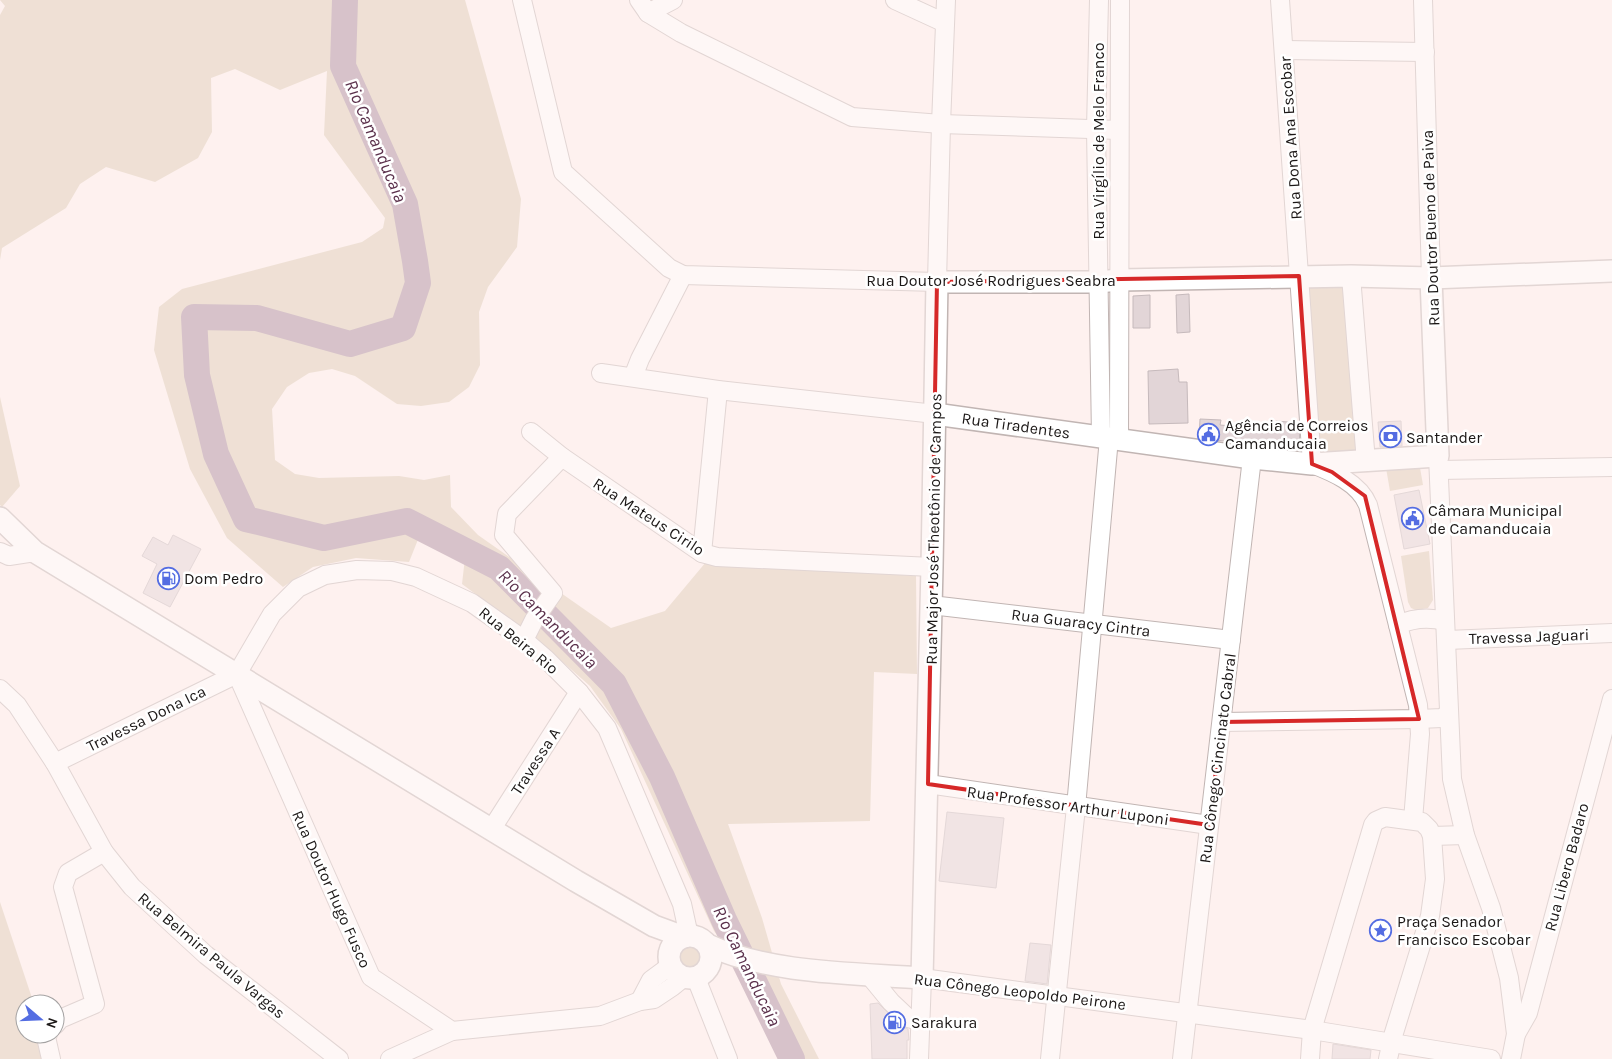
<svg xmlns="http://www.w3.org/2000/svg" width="1612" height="1059" font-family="Karla,sans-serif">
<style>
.green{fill:#ddcdb6}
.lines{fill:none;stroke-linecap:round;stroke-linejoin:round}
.river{stroke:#a88b9d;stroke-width:26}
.building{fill:#e2d5d7;stroke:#c6babc}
.minor-casing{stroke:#c1b5b3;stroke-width:20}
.major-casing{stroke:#c1b5b3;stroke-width:24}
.minor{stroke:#fff;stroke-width:18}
.major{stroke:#fff;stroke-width:21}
.marked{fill:none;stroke:#d62828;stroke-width:4;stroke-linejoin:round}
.labels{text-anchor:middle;stroke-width:5;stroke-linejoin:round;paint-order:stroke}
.street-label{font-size:16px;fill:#1b1716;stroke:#fff}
.poi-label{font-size:16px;fill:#1b1716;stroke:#fff;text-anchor:start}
.water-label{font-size:18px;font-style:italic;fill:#5b314c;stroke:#fff}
</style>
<rect width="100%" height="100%" fill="#fef1ef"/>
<g class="green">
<polygon points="0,0 465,0 521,199 517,247 488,287 479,312 480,365 469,387 449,402 421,406 397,404 355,376 332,369 309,373 287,387 272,409 275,460 295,474 319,478 399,476 424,480 450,475 451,507 478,535 611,628 665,611 706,562 916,576 917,674 874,672 870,821 728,824 762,918 781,984 819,1059 784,1059 751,984 714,931 621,729 590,686 540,642 462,584 465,558 419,537 409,562 356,558 313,567 283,587 227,538 190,469 154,350 159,307 182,289 362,242 383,228 385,218 324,135 327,71 280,90 235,69 211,78 212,132 198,158 155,182 106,167 80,184 66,208 2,248 0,260 0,15 5,6"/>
<polygon points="1348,278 1363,459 1314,461 1305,280"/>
<polygon points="0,397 20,486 2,507 0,505"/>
<polygon points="1419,462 1423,485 1390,491 1386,468"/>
<polygon points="1429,551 1433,600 1428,608 1416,610 1411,608 1408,602 1401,556"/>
<polygon points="0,902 34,1004 25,1004 25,1034 42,1034 45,1059 0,1059"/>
<circle cx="691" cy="957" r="18"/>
</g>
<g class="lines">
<polyline class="river" points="345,0 343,66 405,204 415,261 418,283 403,328 350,344 257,318 194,317 197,375 216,454 246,519 324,538 407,521 499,568 614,684 662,777 724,920 792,1059"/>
</g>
<g class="building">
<polygon points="1189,294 1190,332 1177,333 1176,295"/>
<polygon points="1150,295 1150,328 1133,328 1133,296"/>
<polygon points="1178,369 1179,382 1187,382 1188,423 1149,424 1148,371"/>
<polygon points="1200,419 1221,420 1220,425 1276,430 1276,421 1299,423 1300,450 1199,438"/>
<polygon points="1401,421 1402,446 1380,447 1378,422"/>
<polygon points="1419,490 1430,544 1404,549 1394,495"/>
<polygon points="173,535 201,549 170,607 143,593 157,564 142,556 153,537 168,545"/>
<polygon points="947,812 1004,818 996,888 939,881"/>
<polygon points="1030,943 1051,945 1047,984 1025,981"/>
<polygon points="878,1003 901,1026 908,1029 909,1040 907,1040 907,1059 872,1059 870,1004"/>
<polygon points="1333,1044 1371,1050 1370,1059 1332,1059"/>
</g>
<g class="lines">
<defs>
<g id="minor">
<polyline points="522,0 563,172 669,268 683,275 937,282 941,124 946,0"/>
<polyline points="639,0 648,13 681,33 852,117 941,124 1119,130"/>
<polyline points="895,0 945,23"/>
<polyline points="1099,0 1096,129 1101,437"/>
<path d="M1280,0L1312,464C1333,472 1359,483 1368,505L1418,705L1420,734L1413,820"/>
<polyline points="1423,0 1431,278"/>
<polyline points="648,13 673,0"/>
<polyline points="1284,50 1425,52"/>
<polyline points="1351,276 1366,462"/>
<polyline points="601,373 718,390 935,414"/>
<polyline points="633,377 640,359 683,275"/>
<polyline points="531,432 562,457 702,553 717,557 932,567"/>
<polyline points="1119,439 1120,0"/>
<polyline points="1438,456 1452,779 1465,835 1491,908 1509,978 1516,1034 1511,1059"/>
<polyline points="1439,470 1612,467"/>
<polyline points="0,552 9,556 35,552"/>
<polyline points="702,553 718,390"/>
<polyline points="931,605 1231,640"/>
<path d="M1398,625C1413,618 1429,617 1445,621"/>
<polyline points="524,640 534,620 553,593 504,535 507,514 562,457"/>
<polyline points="1447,640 1612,633"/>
<polyline points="237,674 272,614 298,588 325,575 357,570 392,571 416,577 472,603 524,640 546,659 579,692 607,728 682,904 689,936"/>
<polyline points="237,674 371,977 452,1031 600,1016 640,1001 654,999 672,987 683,978"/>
<polyline points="0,689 17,705 55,763 104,852 132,887 206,955 339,1059"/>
<polyline points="1222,722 1419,719 1442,718 1449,713"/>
<polyline points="55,763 237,674"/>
<polyline points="928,784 1209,825"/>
<polyline points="491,830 579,692"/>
<polyline points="1432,836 1465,835"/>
<polyline points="868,974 891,1002 908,1018 920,1021"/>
<polyline points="696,978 728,1059"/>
<polyline points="640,1001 651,980 670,966"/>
<polyline points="55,1025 60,1019 95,1004 63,887 68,873 104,852"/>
<polyline points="48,1034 46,1037 51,1059"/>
<polyline points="1516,1034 1528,1013 1612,699"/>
<polyline points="390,1059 452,1031"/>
<polyline points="919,1059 922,978 1312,1030 1491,1059"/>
<polyline points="1050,1059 1076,807 1109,438"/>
<polyline points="1182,1059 1252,458"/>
<polyline points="1310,1059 1312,1030 1373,825 1376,821 1385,817 1422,822 1429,829 1432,836 1435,879 1430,916 1393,1036 1388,1059"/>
</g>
<g id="major">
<polyline points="935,414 1252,458 1312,464 1438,456 1431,278"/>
<polyline points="0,518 35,552 576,881 654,926 684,937"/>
<circle cx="690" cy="957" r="21"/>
<path d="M708,945C770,974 854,973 922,978L932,567L937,282H1097L1120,280L1351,276L1431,278L1612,271"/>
</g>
</defs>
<use href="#minor" class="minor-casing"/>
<use href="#major" class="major-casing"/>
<use href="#minor" class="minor"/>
<use href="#major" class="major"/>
</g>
<path d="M0 0H1612V1059H0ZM1299,276L1312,464L1332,472L1365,496L1419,719L1222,722L1209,825L928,784L937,282Z" fill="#fef1ef" fill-opacity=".55" fill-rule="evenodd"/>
<path class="marked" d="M1299,276L1312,464L1332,472L1365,496L1419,719L1222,722L1209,825L928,784L937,282Z"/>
<defs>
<symbol id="civic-ring" viewBox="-11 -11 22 22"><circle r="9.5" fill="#fff" stroke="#546de2" stroke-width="1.5"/><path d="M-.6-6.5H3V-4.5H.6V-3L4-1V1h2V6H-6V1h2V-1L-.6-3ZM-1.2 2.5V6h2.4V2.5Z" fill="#546de2"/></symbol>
<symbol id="bank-ring" viewBox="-11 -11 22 22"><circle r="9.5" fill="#fff" stroke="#546de2" stroke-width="1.5"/><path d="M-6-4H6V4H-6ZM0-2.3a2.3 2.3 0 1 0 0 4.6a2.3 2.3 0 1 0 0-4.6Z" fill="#546de2"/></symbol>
<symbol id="fuel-ring" viewBox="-11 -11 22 22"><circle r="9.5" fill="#fff" stroke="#546de2" stroke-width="1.5"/><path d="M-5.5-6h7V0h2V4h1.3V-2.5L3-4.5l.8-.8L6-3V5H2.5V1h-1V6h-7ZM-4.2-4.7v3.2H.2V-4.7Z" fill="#546de2"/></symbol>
<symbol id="sight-ring" viewBox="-11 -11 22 22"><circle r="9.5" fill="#fff" stroke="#546de2" stroke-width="1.5"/><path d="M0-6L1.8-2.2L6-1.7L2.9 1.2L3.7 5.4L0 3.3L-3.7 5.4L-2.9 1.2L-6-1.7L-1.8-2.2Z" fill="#546de2"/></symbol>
</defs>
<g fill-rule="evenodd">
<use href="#civic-ring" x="1196" y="422" width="25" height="25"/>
<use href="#bank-ring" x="1378" y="424" width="25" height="25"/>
<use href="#civic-ring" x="1400" y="506" width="25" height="25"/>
<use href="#fuel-ring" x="156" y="566" width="25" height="25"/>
<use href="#sight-ring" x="1368" y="918" width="25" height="25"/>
<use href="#fuel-ring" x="882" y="1010" width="25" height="25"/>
</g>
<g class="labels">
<g class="street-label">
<text transform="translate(1290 138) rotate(-94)" y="6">Rua Dona Ana Escobar</text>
<text transform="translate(1098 141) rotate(-90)" y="6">Rua Virgílio de Melo Franco</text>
<text transform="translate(1430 228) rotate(-92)" y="6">Rua Doutor Bueno de Paiva</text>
<text x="991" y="286">Rua Doutor José Rodrigues Seabra</text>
<text transform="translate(1016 425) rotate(8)" y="6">Rua Tiradentes</text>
<text transform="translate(649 516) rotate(33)" y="6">Rua Mateus Cirilo</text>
<text transform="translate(933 529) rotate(-89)" y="6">Rua Major José Theotônio de Campos</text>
<text transform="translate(1081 622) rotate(7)" y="6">Rua Guaracy Cintra</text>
<text transform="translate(1529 636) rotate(-2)" y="6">Travessa Jaguari</text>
<text transform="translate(519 640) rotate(39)" y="6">Rua Beira Rio</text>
<text transform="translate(146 718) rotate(-26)" y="6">Travessa Dona Ica</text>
<text transform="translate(1217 758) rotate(-83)" y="6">Rua Cônego Cincinato Cabral</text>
<text transform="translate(535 761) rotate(-57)" y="6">Travessa A</text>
<text transform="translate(1068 805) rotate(8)" y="6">Rua Professor Arthur Luponi</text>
<text transform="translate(1566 867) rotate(-75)" y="6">Rua Libero Badaro</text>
<text transform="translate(332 889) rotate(66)" y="6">Rua Doutor Hugo Fusco</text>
<text transform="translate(212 955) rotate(40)" y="6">Rua Belmira Paula Vargas</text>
<text transform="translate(1020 991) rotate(7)" y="6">Rua Cônego Leopoldo Peirone</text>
</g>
<g class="poi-label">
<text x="1225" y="431">Agência de Correios<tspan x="1225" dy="18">Camanducaia</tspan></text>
<text x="1406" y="443">Santander</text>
<text x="1428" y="516">Câmara Municipal<tspan x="1428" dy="18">de Camanducaia</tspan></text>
<text x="184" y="584">Dom Pedro</text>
<text x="1397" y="927">Praça Senador<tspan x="1397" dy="18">Francisco Escobar</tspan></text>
<text x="911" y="1028">Sarakura</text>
</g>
<g class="water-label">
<text transform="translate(376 141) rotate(67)" y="6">Rio Camanducaia</text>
<text transform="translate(548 619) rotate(45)" y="6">Rio Camanducaia</text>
<text transform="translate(747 966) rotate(64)" y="6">Rio Camanducaia</text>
</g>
</g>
<g transform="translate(40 1019) rotate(109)"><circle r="24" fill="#ffffff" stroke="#a4a2a2"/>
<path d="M0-4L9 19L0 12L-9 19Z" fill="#546de2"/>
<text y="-8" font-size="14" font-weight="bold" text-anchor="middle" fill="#1b1716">N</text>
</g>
</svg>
